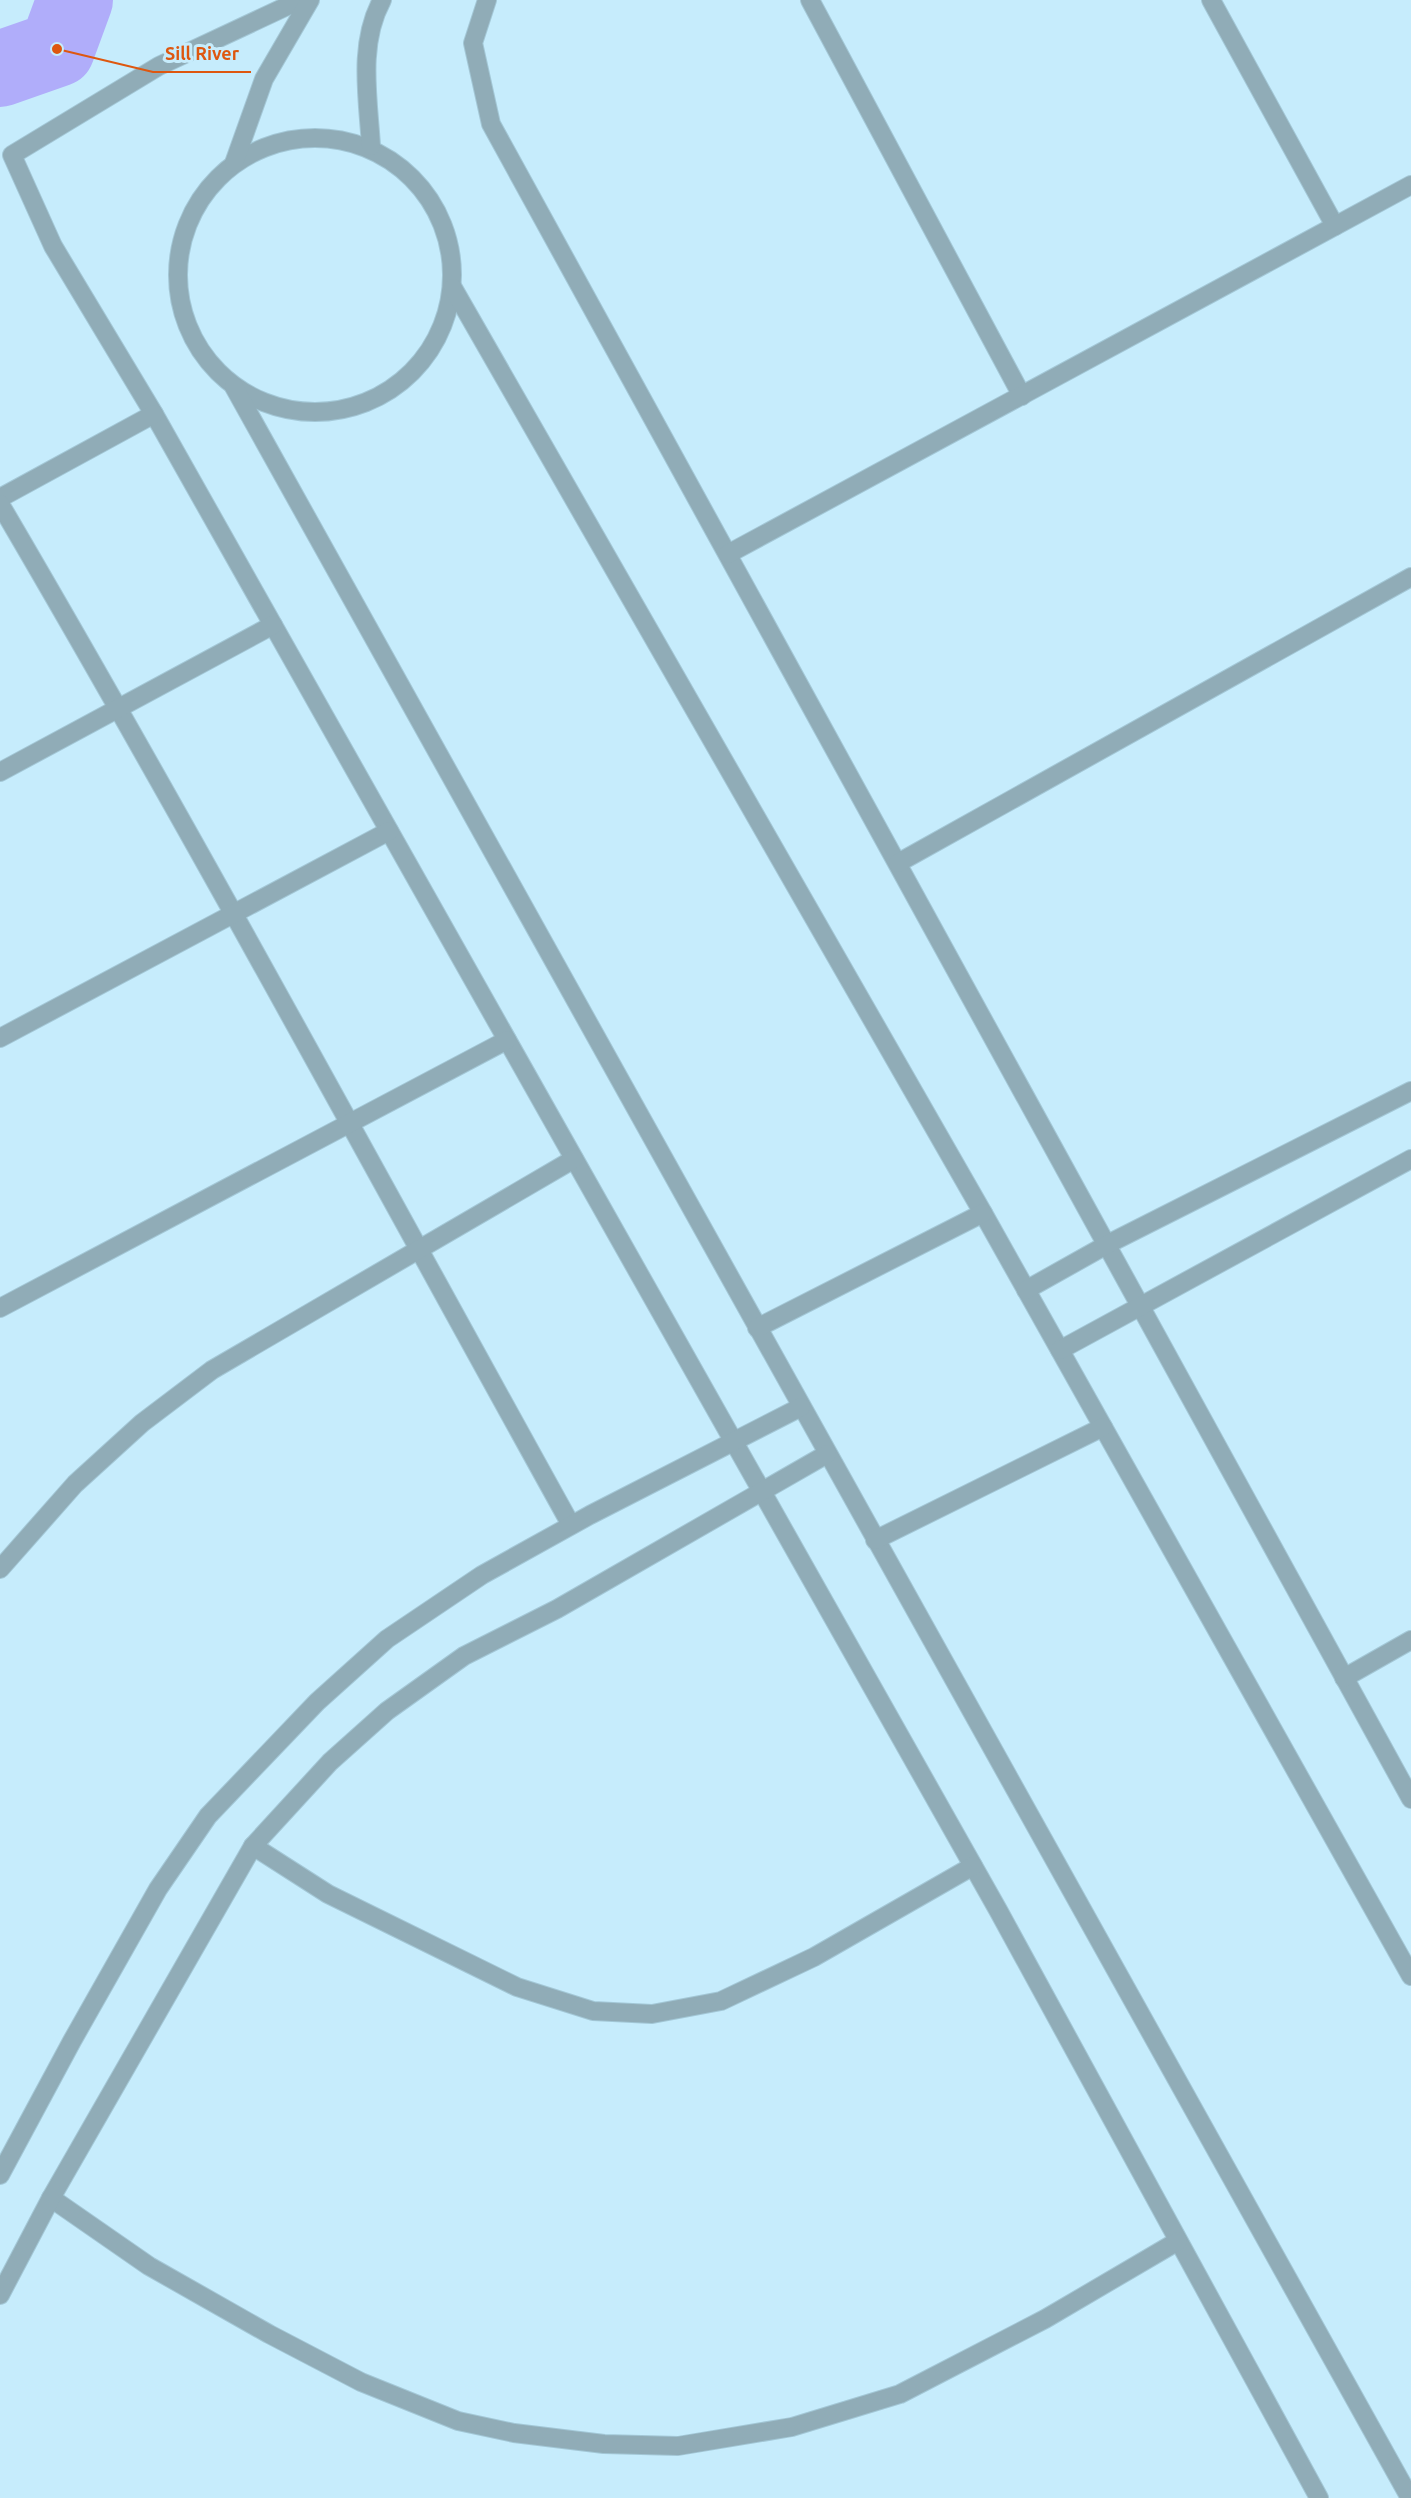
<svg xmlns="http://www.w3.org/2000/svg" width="1411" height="2498" font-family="Ubuntu,sans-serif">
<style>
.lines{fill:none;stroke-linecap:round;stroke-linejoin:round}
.river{stroke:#b0adfa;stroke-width:76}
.minor-casing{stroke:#a3c7d6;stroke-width:20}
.minor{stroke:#90acb7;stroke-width:18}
.leader{fill:none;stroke:#de570f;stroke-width:2}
.callout-dot{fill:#de570f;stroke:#c6ecfc;stroke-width:2}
.callout-label{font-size:18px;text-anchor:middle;font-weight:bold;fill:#de570f;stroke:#c6ecfc;stroke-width:6;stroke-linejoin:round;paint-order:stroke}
</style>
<rect width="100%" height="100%" fill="#c6ecfc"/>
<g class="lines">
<polyline class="river" points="0,69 57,49 75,0"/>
<defs>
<g id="minor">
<polyline points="300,0 159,66 12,155 53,246 154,414 998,1910 1319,2498"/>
<polyline points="487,0 473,43 491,124 1411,1799"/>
<polyline points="810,0 1022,396"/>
<polyline points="1211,0 1335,226"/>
<circle cx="315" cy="275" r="137"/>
<path d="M371,146C368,97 358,44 382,0"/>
<polyline points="234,163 264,79 310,0"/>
<polyline points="453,288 983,1213 1411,1976"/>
<polyline points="234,387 1410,2498"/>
<polyline points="0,498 154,414"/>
<path d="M0,504C197,840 382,1184 571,1525"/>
<polyline points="728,554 1411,185"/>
<polyline points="0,772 273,625"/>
<polyline points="898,863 1411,577"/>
<polyline points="0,1038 389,831"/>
<polyline points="1026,1290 1108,1244 1411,1091"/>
<polyline points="0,1308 507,1040"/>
<polyline points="757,1328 983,1213"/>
<polyline points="1060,1350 1411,1159"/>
<polyline points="875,1540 1103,1427"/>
<polyline points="0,1569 75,1484 142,1423 212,1370 574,1159"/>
<polyline points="1344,1678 1411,1640"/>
<polyline points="253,1846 328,1894 517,1987 593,2011 652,2014 721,2001 814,1957 973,1866"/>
<polyline points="0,2175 72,2041 158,1889 208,1816 317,1702 387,1639 482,1575 590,1515 801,1407"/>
<polyline points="51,2198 149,2266 269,2334 361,2382 458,2421 514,2433 604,2444 678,2446 792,2427 900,2394 1045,2319 1178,2241"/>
<polyline points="0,2295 51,2198 253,1846 330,1762 387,1711 464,1656 557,1609 827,1454"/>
</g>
</defs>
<use href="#minor" class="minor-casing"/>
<use href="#minor" class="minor"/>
</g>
<path class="leader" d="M57 49L153 72H251"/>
<circle class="callout-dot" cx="57" cy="49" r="6"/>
<g class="callout-label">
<text x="202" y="60">Sill River</text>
</g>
</svg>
